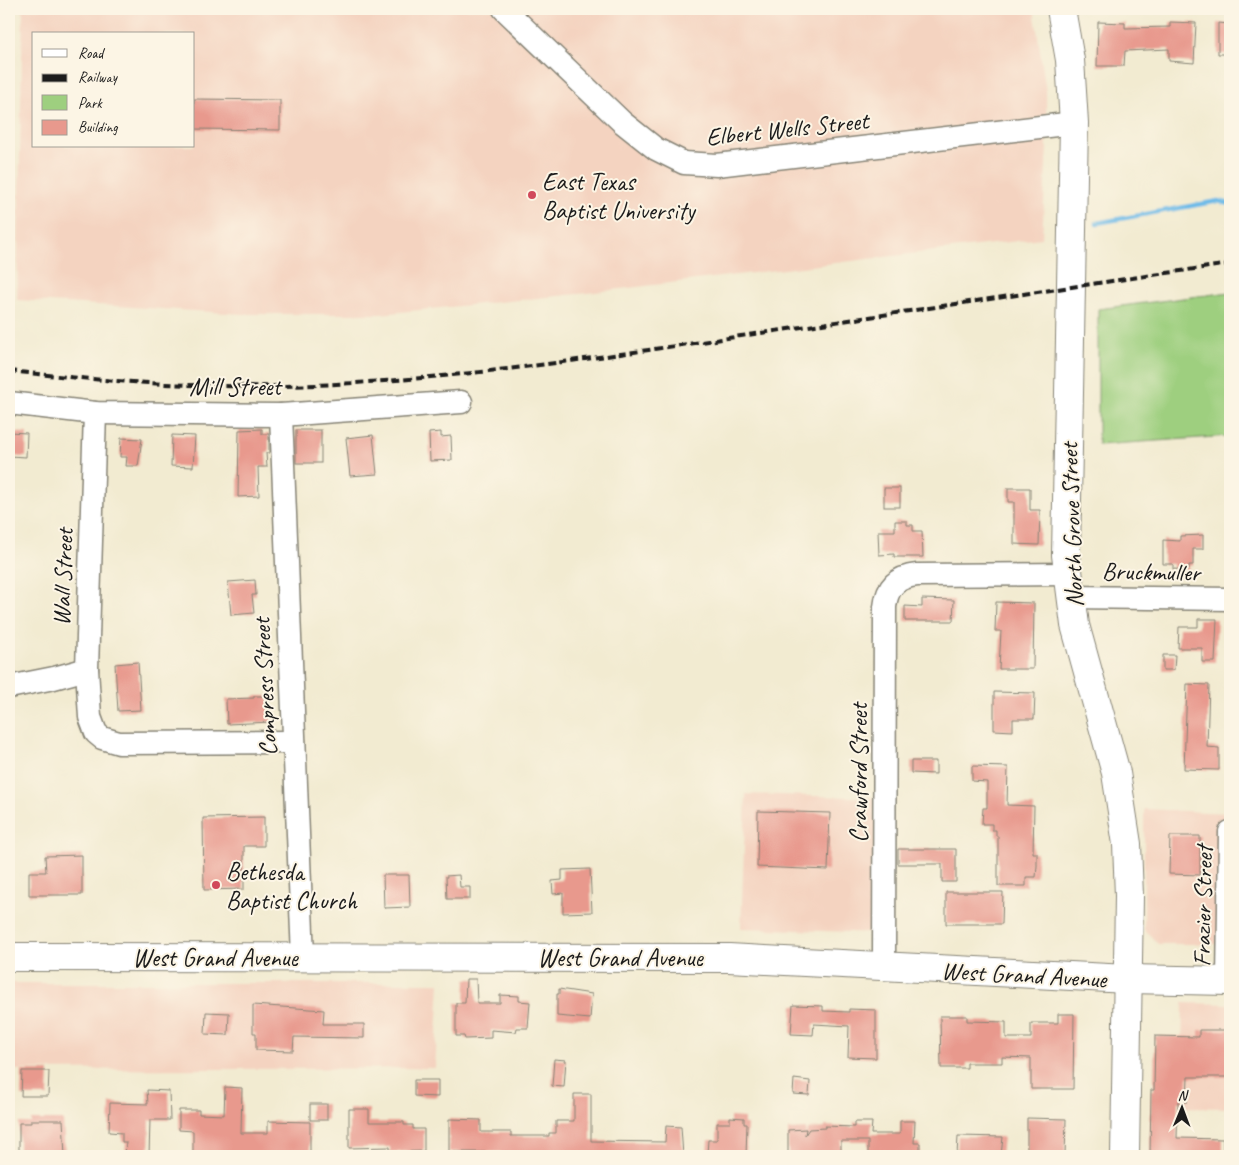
<svg xmlns="http://www.w3.org/2000/svg" width="1239" height="1165" font-family="Caveat,sans-serif">
<style>
.built{fill:#f4d3c0;fill-rule:evenodd}
.green{fill:#9ecf7f;stroke:#5d764e}
.lines{fill:none;stroke-linecap:round;stroke-linejoin:round}
.stream{stroke:#6ebbe8;stroke-width:4.5}
.building{fill:#e8998d}
.minor-casing{stroke:#878476;stroke-width:25}
.major-casing{stroke:#878476;stroke-width:30}
.highway-casing{stroke:#878476;stroke-width:30}
.minor{stroke:#fff;stroke-width:22}
.major{stroke:#fff;stroke-width:28}
.highway{stroke:#fff;stroke-width:28}
.rail{stroke:#1c1c1c;stroke-width:4;stroke-dasharray:8 4;stroke-linecap:butt}
.poi-dot{fill:#d1495b;stroke:#fcf5e5;stroke-width:2}
.labels{text-anchor:middle;stroke-width:4;stroke-linejoin:round;paint-order:stroke}
.street-label{font-size:25px;fill:#1c1c1c;stroke:#fcf5e5}
.poi-label{font-size:25px;fill:#1c1c1c;stroke:#fcf5e5;text-anchor:start}
</style>
<rect width="100%" height="100%" fill="#fcf5e5"/>
<filter id="ink" filterUnits="userSpaceOnUse"><feTurbulence type="fractalNoise" baseFrequency=".02" numOctaves="2"/><feDisplacementMap in="SourceGraphic" scale="10" xChannelSelector="R" yChannelSelector="G"/><feConvolveMatrix kernelMatrix="1 2 1 2 8 2 1 2 1" color-interpolation-filters="sRGB"/></filter>
<filter id="wash" filterUnits="userSpaceOnUse"><feTurbulence type="fractalNoise" baseFrequency=".0096" numOctaves="4" result="noise"/><feDisplacementMap in="SourceGraphic" scale="20" xChannelSelector="R" yChannelSelector="G"/><feGaussianBlur stdDeviation="1.12" result="paint"/><feColorMatrix in="noise" values="0 0 0 0 0 0 0 0 0 0 0 0 0 0 0 0 0 1.4 0 .05"/><feComposite in="paint" operator="in"/></filter>
<g filter="url(#wash)">
<rect width="100%" height="100%" fill="#f2ebd1"/>
<g class="built">
<path d="M23,9H1034L1046,92L1047,148L1042,238L587,293L380,314H244L17,300ZM34,34H194V146H34Z"/>
<polygon points="746,794 881,798 876,933 741,928"/>
<polygon points="1144,809 1226,813 1225,944 1158,944 1144,929"/>
<polygon points="9,983 440,983 435,1068 9,1070"/>
<polygon points="1183,1003 1230,1004 1230,1108 1181,1107"/>
</g>
<polygon class="green" points="1230,292 1230,436 1098,445 1098,309"/>
<g class="lines">
<polyline class="stream" points="1097,223 1218,201 1230,204"/>
</g>
<g id="blocks">
<g class="building">
<polygon points="1098,22 1125,23 1125,28 1170,27 1170,22 1196,23 1194,63 1169,61 1169,49 1125,51 1124,66 1097,66"/>
<polygon points="1218,23 1230,24 1230,54 1218,54"/>
<polygon points="194,99 280,100 280,130 194,129"/>
<polygon points="262,429 262,434 269,434 269,453 266,453 267,467 258,467 259,496 238,497 239,430"/>
<rect x="296" y="430" width="25" height="33"/>
<polygon points="9,432 27,433 26,457 9,456"/>
<polygon points="441,432 441,437 451,436 452,460 430,461 429,433"/>
<polygon points="172,435 195,436 193,467 171,466"/>
<polygon points="373,435 377,474 350,476 346,438"/>
<polygon points="121,438 142,439 138,466 126,466 127,457 120,457"/>
<rect x="884" y="488" width="16" height="19"/>
<polygon points="1008,488 1030,488 1030,510 1040,510 1039,545 1014,544 1014,502 1008,502"/>
<polygon points="895,521 907,521 907,525 913,525 913,531 922,531 923,557 894,557 894,554 879,555 878,531 895,531"/>
<polygon points="1203,535 1203,549 1193,549 1193,565 1189,565 1189,570 1173,569 1173,564 1163,564 1163,540 1180,541 1180,536"/>
<polygon points="255,580 256,595 252,595 254,613 231,615 228,582"/>
<polygon points="922,599 954,600 953,621 905,621 905,606 922,607"/>
<polygon points="996,602 1034,603 1033,669 999,669 1001,631 995,631"/>
<polygon points="1198,619 1217,619 1215,662 1202,662 1202,648 1178,648 1179,627 1198,627"/>
<polygon points="1163,655 1175,655 1174,670 1163,670"/>
<polygon points="138,662 141,710 118,711 115,664"/>
<polygon points="1187,684 1209,685 1207,747 1219,748 1219,770 1184,769"/>
<polygon points="994,692 1035,693 1034,719 1013,719 1013,731 994,730"/>
<polygon points="254,696 268,696 272,722 227,724 226,699 254,698"/>
<polygon points="911,761 936,761 936,774 911,773"/>
<polygon points="972,766 1008,767 1007,805 1034,806 1033,853 1037,853 1037,866 1036,877 1026,877 1026,886 998,886 998,836 996,836 996,830 992,830 992,824 982,824 983,808 987,808 987,782 972,781"/>
<polygon points="758,811 830,813 828,870 757,867"/>
<polygon points="264,817 264,846 244,846 244,889 204,890 203,818"/>
<polygon points="1170,836 1200,836 1200,875 1169,874"/>
<polygon points="898,849 956,849 956,882 942,882 942,864 898,864"/>
<polygon points="82,855 82,895 29,895 29,872 46,872 45,856"/>
<polygon points="590,869 592,912 563,913 563,893 553,894 552,881 562,880 562,870"/>
<polygon points="383,875 409,875 410,907 384,908"/>
<polygon points="459,875 460,887 470,887 470,899 447,899 446,876"/>
<polygon points="946,892 1003,892 1002,924 946,924"/>
<polygon points="466,979 476,979 477,1003 500,1003 500,995 519,996 519,1001 530,1002 528,1028 517,1028 516,1032 491,1030 491,1038 465,1039 464,1036 456,1036 456,1003 465,1003"/>
<polygon points="559,989 592,994 590,1019 557,1016 557,994 559,994"/>
<polygon points="253,1005 324,1010 323,1024 364,1024 364,1038 294,1037 293,1051 256,1050 256,1033 253,1033"/>
<polygon points="793,1005 823,1006 823,1011 849,1012 849,1009 876,1010 876,1058 848,1057 849,1026 814,1024 813,1035 791,1034"/>
<polygon points="206,1012 229,1013 228,1035 205,1034"/>
<polygon points="1058,1014 1074,1014 1073,1089 1031,1089 1031,1058 1002,1057 1002,1063 967,1063 967,1068 941,1068 940,1016 967,1016 967,1021 969,1021 1006,1022 1006,1038 1031,1038 1031,1023 1058,1023"/>
<polygon points="1199,1030 1230,1030 1230,1077 1188,1077 1187,1102 1178,1102 1177,1138 1223,1139 1223,1156 1150,1156 1151,1090 1154,1090 1155,1036 1199,1037"/>
<polygon points="554,1059 566,1060 564,1087 552,1086"/>
<polygon points="22,1071 49,1071 48,1096 21,1096"/>
<polygon points="794,1079 810,1081 809,1095 793,1094"/>
<polygon points="414,1080 438,1080 438,1097 414,1096"/>
<polygon points="225,1087 242,1088 241,1133 268,1133 268,1121 310,1122 310,1155 249,1156 193,1154 193,1131 179,1130 179,1110 199,1110 199,1114 224,1115"/>
<polygon points="147,1090 169,1091 170,1120 150,1120 149,1156 125,1156 126,1142 122,1142 122,1133 109,1132 110,1103 148,1104"/>
<polygon points="574,1094 591,1094 591,1141 665,1142 666,1126 681,1127 683,1156 556,1156 556,1153 531,1153 531,1156 501,1156 501,1152 449,1152 449,1119 481,1120 481,1132 511,1132 511,1136 549,1136 549,1133 556,1133 556,1121 574,1121"/>
<rect x="310" y="1104" width="17" height="16"/>
<polygon points="349,1109 369,1109 369,1122 404,1122 404,1125 413,1125 413,1129 424,1129 424,1151 390,1152 390,1147 349,1148"/>
<polygon points="730,1117 744,1118 744,1124 747,1124 746,1156 707,1154 708,1140 717,1140 717,1123 730,1123"/>
<polygon points="1027,1118 1066,1119 1065,1156 1027,1156"/>
<polygon points="31,1120 63,1120 65,1156 19,1156 19,1123 31,1123"/>
<polygon points="900,1121 915,1121 914,1143 920,1143 920,1156 868,1156 868,1141 841,1141 841,1156 788,1156 788,1130 806,1129 805,1135 809,1129 825,1128 825,1126 854,1127 854,1122 872,1122 871,1134 900,1134"/>
<polygon points="958,1136 1003,1137 1001,1156 957,1156"/>
</g>
</g>
</g>
<g filter="url(#ink)">
<use href="#blocks" fill-opacity="0" stroke="#878476" stroke-width="1"/>
<g class="lines">
<defs>
<g id="minor">
<polyline points="504,9 622,122 656,149 684,163 717,165 1074,123"/>
<polyline points="9,403 95,413 281,415 461,402"/>
<polyline points="95,413 87,669 90,717 96,733 102,738 119,743 294,742"/>
<polyline points="281,415 303,957"/>
<polyline points="1071,597 1230,599"/>
<polyline points="9,687 54,678 87,669"/>
<path d="M884,966L885,607C887,587 897,577 917,575L1068,574"/>
<polyline points="1228,981 1230,832"/>
</g>
<polyline id="major" points="1061,9 1070,60 1074,123 1066,555 1075,625 1116,773 1127,844 1129,896 1125,1156"/>
<polyline id="highway" points="9,957 729,958 1127,979 1230,981"/>
</defs>
<use href="#minor" class="minor-casing"/>
<use href="#major" class="major-casing"/>
<use href="#highway" class="highway-casing"/>
<use href="#minor" class="minor"/>
<use href="#major" class="major"/>
<use href="#highway" class="highway"/>
<path class="rail" d="M9,371C101,381 194,388 286,386C439,382 590,359 741,336C904,312 1067,287 1230,264"/>
</g>
</g>
<g class="poi-dot">
<circle cx="532" cy="195" r="5"/>
<circle cx="216" cy="885" r="5"/>
</g>
<g class="labels">
<g class="street-label">
<text transform="translate(787 128) rotate(-6)" y="9">Elbert Wells Street</text>
<text x="235" y="395">Mill Street</text>
<text transform="translate(1071 525) rotate(-92)" y="9">North Grove Street</text>
<text transform="translate(1151 571) rotate(1)" y="9">Bruckmuller</text>
<text transform="translate(62 577) rotate(-88)" y="9">Wall Street</text>
<text transform="translate(264 687) rotate(-93)" y="9">Compress Street</text>
<text transform="translate(858 773) rotate(-90)" y="9">Crawford Street</text>
<text transform="translate(1202 906) rotate(-89)" y="9">Frazier Street</text>
<text x="215" y="966">West Grand Avenue</text>
<text x="620" y="966">West Grand Avenue</text>
<text transform="translate(1024 974) rotate(3)" y="9">West Grand Avenue</text>
</g>
<g class="poi-label">
<text x="542" y="190">East Texas<tspan x="542" dy="29">Baptist University</tspan></text>
<text x="226" y="880">Bethesda<tspan x="226" dy="29">Baptist Church</tspan></text>
</g>
</g>
<rect width="1239" height="1165" fill="none" stroke="#fcf5e5" stroke-width="30"/>
<rect x="32" y="32" width="162" height="115" fill="#fcf5e5" stroke="#a29e95"/>
<rect x="42" y="49" width="25" height="8" fill="#ffffff" stroke="#a29e95"/>
<text x="78" y="58" font-size="15" fill="#1c1c1c">Road</text>
<rect x="42" y="74" width="25" height="8" fill="#1c1c1c" stroke="#a29e95"/>
<text x="78" y="82" font-size="15" fill="#1c1c1c">Railway</text>
<rect x="42" y="95" width="25" height="15" fill="#9ecf7f" stroke="#a29e95"/>
<text x="78" y="108" font-size="15" fill="#1c1c1c">Park</text>
<rect x="42" y="120" width="25" height="15" fill="#e8998d" stroke="#a29e95"/>
<text x="78" y="132" font-size="15" fill="#1c1c1c">Building</text>
<g transform="translate(1182 1108) rotate(1)" stroke="#fcf5e5" stroke-width="4" paint-order="stroke">
<path d="M0-4L9 19L0 12L-9 19Z" fill="#1c1c1c"/>
<text y="-8" font-size="14" font-weight="bold" text-anchor="middle" fill="#1c1c1c">N</text>
</g>
</svg>
